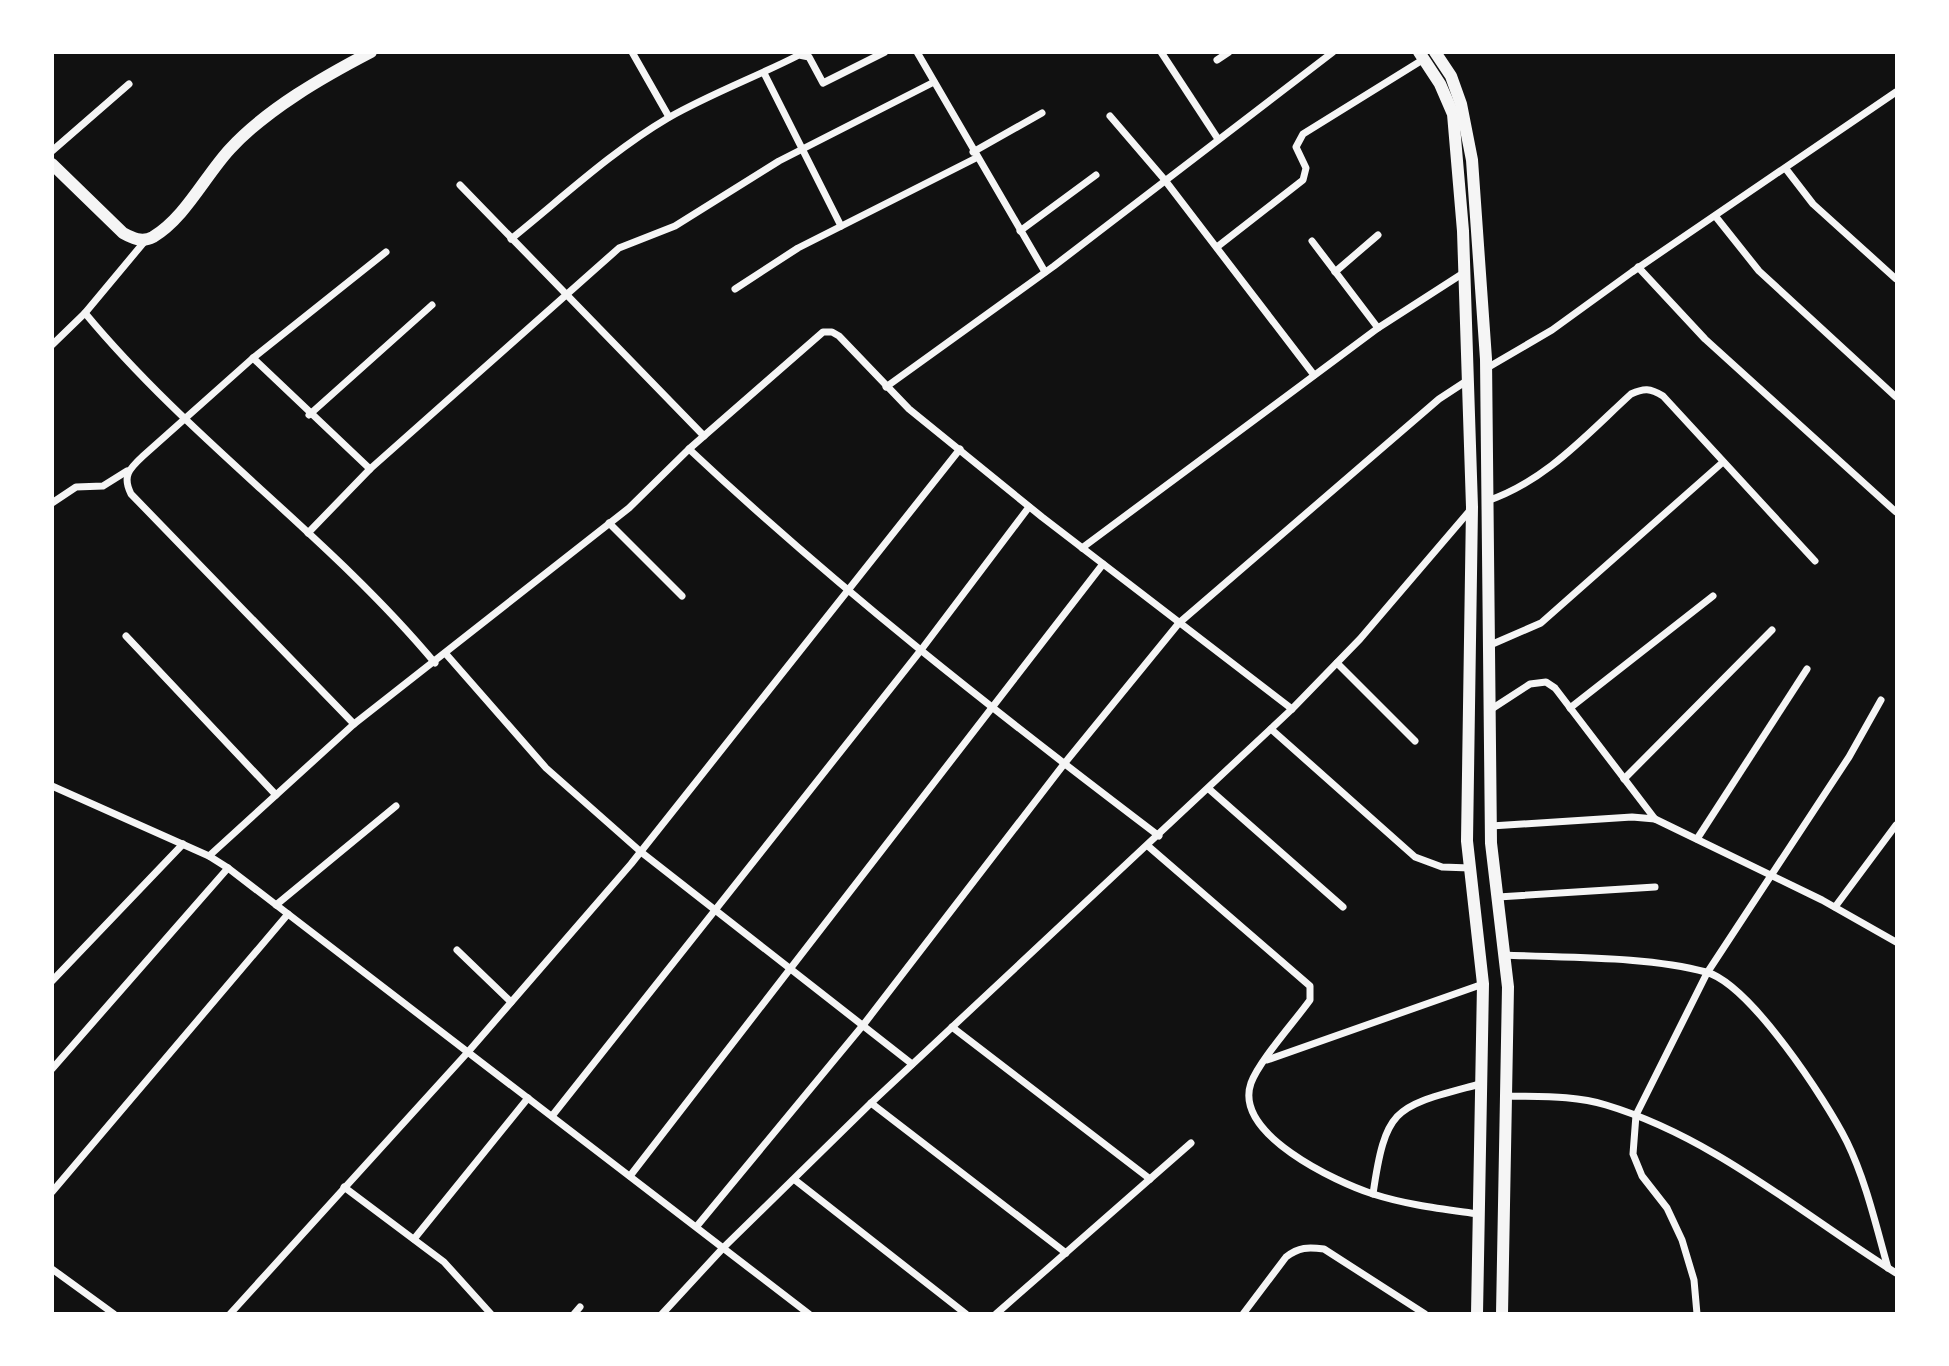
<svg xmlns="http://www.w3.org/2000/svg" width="1949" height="1366" font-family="Rubik,sans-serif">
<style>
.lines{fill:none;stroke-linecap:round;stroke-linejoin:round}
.minor{stroke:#f5f5f5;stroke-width:7}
.primary{stroke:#f5f5f5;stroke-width:12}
</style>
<rect width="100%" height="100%" fill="#111"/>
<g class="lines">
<g class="minor">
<polyline points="632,52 669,117"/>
<polyline points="917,52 1045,272"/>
<polyline points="1161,52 1218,139"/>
<polyline points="1217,60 1229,52"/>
<polyline points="764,73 841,226"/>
<polyline points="1110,116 1164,179 1314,375"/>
<polyline points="52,151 129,84"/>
<polyline points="973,152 1042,113"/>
<polyline points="1786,169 1813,204 1896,279"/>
<polyline points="460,185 704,436"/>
<polyline points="1716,217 1759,271 1896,397"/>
<polyline points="1020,231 1096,175"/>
<path d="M511,239C562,198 612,151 668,118C710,94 756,77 799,55L809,57L823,83L885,52"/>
<polyline points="1312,241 1378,328"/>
<polyline points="1217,247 1303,180 1306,168 1296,147 1303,134 1424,59"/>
<polyline points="1638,267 1705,339 1896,512"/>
<polyline points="1335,272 1378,235"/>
<polyline points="735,289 798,248 976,158"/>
<path d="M85,313C191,441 329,536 435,663"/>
<polyline points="52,345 85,313 145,241"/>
<polyline points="253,358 370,469"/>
<polyline points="1487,368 1552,330 1632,272 1896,92"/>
<polyline points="886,387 1054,266 1333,52"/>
<polyline points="309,415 432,305"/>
<path d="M689,449C837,588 997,713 1159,836"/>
<path d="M1487,501C1546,481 1586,435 1631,394C1644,388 1650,388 1663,396L1815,561"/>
<polyline points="52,503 76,487 103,486 127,471"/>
<polyline points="609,523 682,596"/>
<polyline points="308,533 370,469 619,248 675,226 779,161 934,82"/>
<polyline points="1082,548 1378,328 1465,272"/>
<polyline points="126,636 276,795"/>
<polyline points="1488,646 1541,623 1723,462"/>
<polyline points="446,654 546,768 641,852 912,1064"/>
<polyline points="1337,663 1415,741"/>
<polyline points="1570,708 1713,596"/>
<polyline points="1490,710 1530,684 1546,682 1555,688 1655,819"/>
<path d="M354,724L131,494C122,476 129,469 143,456L253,358L386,252"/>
<polyline points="1271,729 1415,857 1442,867 1470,868"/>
<polyline points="1624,779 1772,630"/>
<polyline points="52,786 209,856 228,868 809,1314"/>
<polyline points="1209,789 1343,907"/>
<polyline points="1491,826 1632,817 1655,819 1822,900 1896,942"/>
<polyline points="1697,839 1807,669"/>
<path d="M1148,846L1310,986V1000C1295,1021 1259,1061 1251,1083C1233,1134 1336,1182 1373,1194C1407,1205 1443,1209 1478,1214"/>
<polyline points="209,856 354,724 629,508 689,449 823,332 832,332 839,336 909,409 1042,517 1292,709"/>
<polyline points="1498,897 1655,887"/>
<polyline points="276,905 396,806"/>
<polyline points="1835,907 1896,825"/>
<polyline points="457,950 511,1002"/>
<path d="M1504,955C1566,958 1647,956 1706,972C1750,984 1826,1100 1847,1142C1866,1181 1876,1226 1888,1268"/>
<polyline points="52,981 183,844"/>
<polyline points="952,1027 1150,1179"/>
<polyline points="1267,1060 1483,984"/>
<polyline points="52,1069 228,868"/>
<path d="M1505,1096C1538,1097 1574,1095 1606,1105C1713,1137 1803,1215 1896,1273"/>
<polyline points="871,1103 1066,1253"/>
<polyline points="552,1116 921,650 1029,507"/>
<polyline points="630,1176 1103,564"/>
<polyline points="795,1180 966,1314"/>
<polyline points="344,1187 444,1262 491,1314"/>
<polyline points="52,1192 288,914"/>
<path d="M1373,1194C1386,1104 1396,1107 1480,1084"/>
<polyline points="697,1226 864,1024 1064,764 1179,623 1439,399 1468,380"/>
<polyline points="414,1239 528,1098"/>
<polyline points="52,1269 114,1314"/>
<polyline points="230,1314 468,1052 631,864 960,449"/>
<polyline points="574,1314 580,1307"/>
<polyline points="662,1314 723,1248 871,1103 1292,709 1360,639 1472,508"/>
<polyline points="996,1314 1191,1143"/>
<path d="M1243,1314L1286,1257C1299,1247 1308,1247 1324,1249L1425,1314"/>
<polyline points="1697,1314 1694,1280 1682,1240 1667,1208 1642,1176 1633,1154 1636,1115 1707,973 1849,757 1881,700"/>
</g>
<g class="primary">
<polyline points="1419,52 1440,84 1453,114 1463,231 1472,507 1467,841 1483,984 1477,1314"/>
<polyline points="1435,52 1451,76 1461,104 1472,160 1486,359 1491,843 1508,987 1502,1314"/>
<path d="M52,164L123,233C132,238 142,243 153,237C185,218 205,176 230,149C267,109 323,77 371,52"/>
</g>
</g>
<rect width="1949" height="1366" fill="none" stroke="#ffffff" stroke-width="108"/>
</svg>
